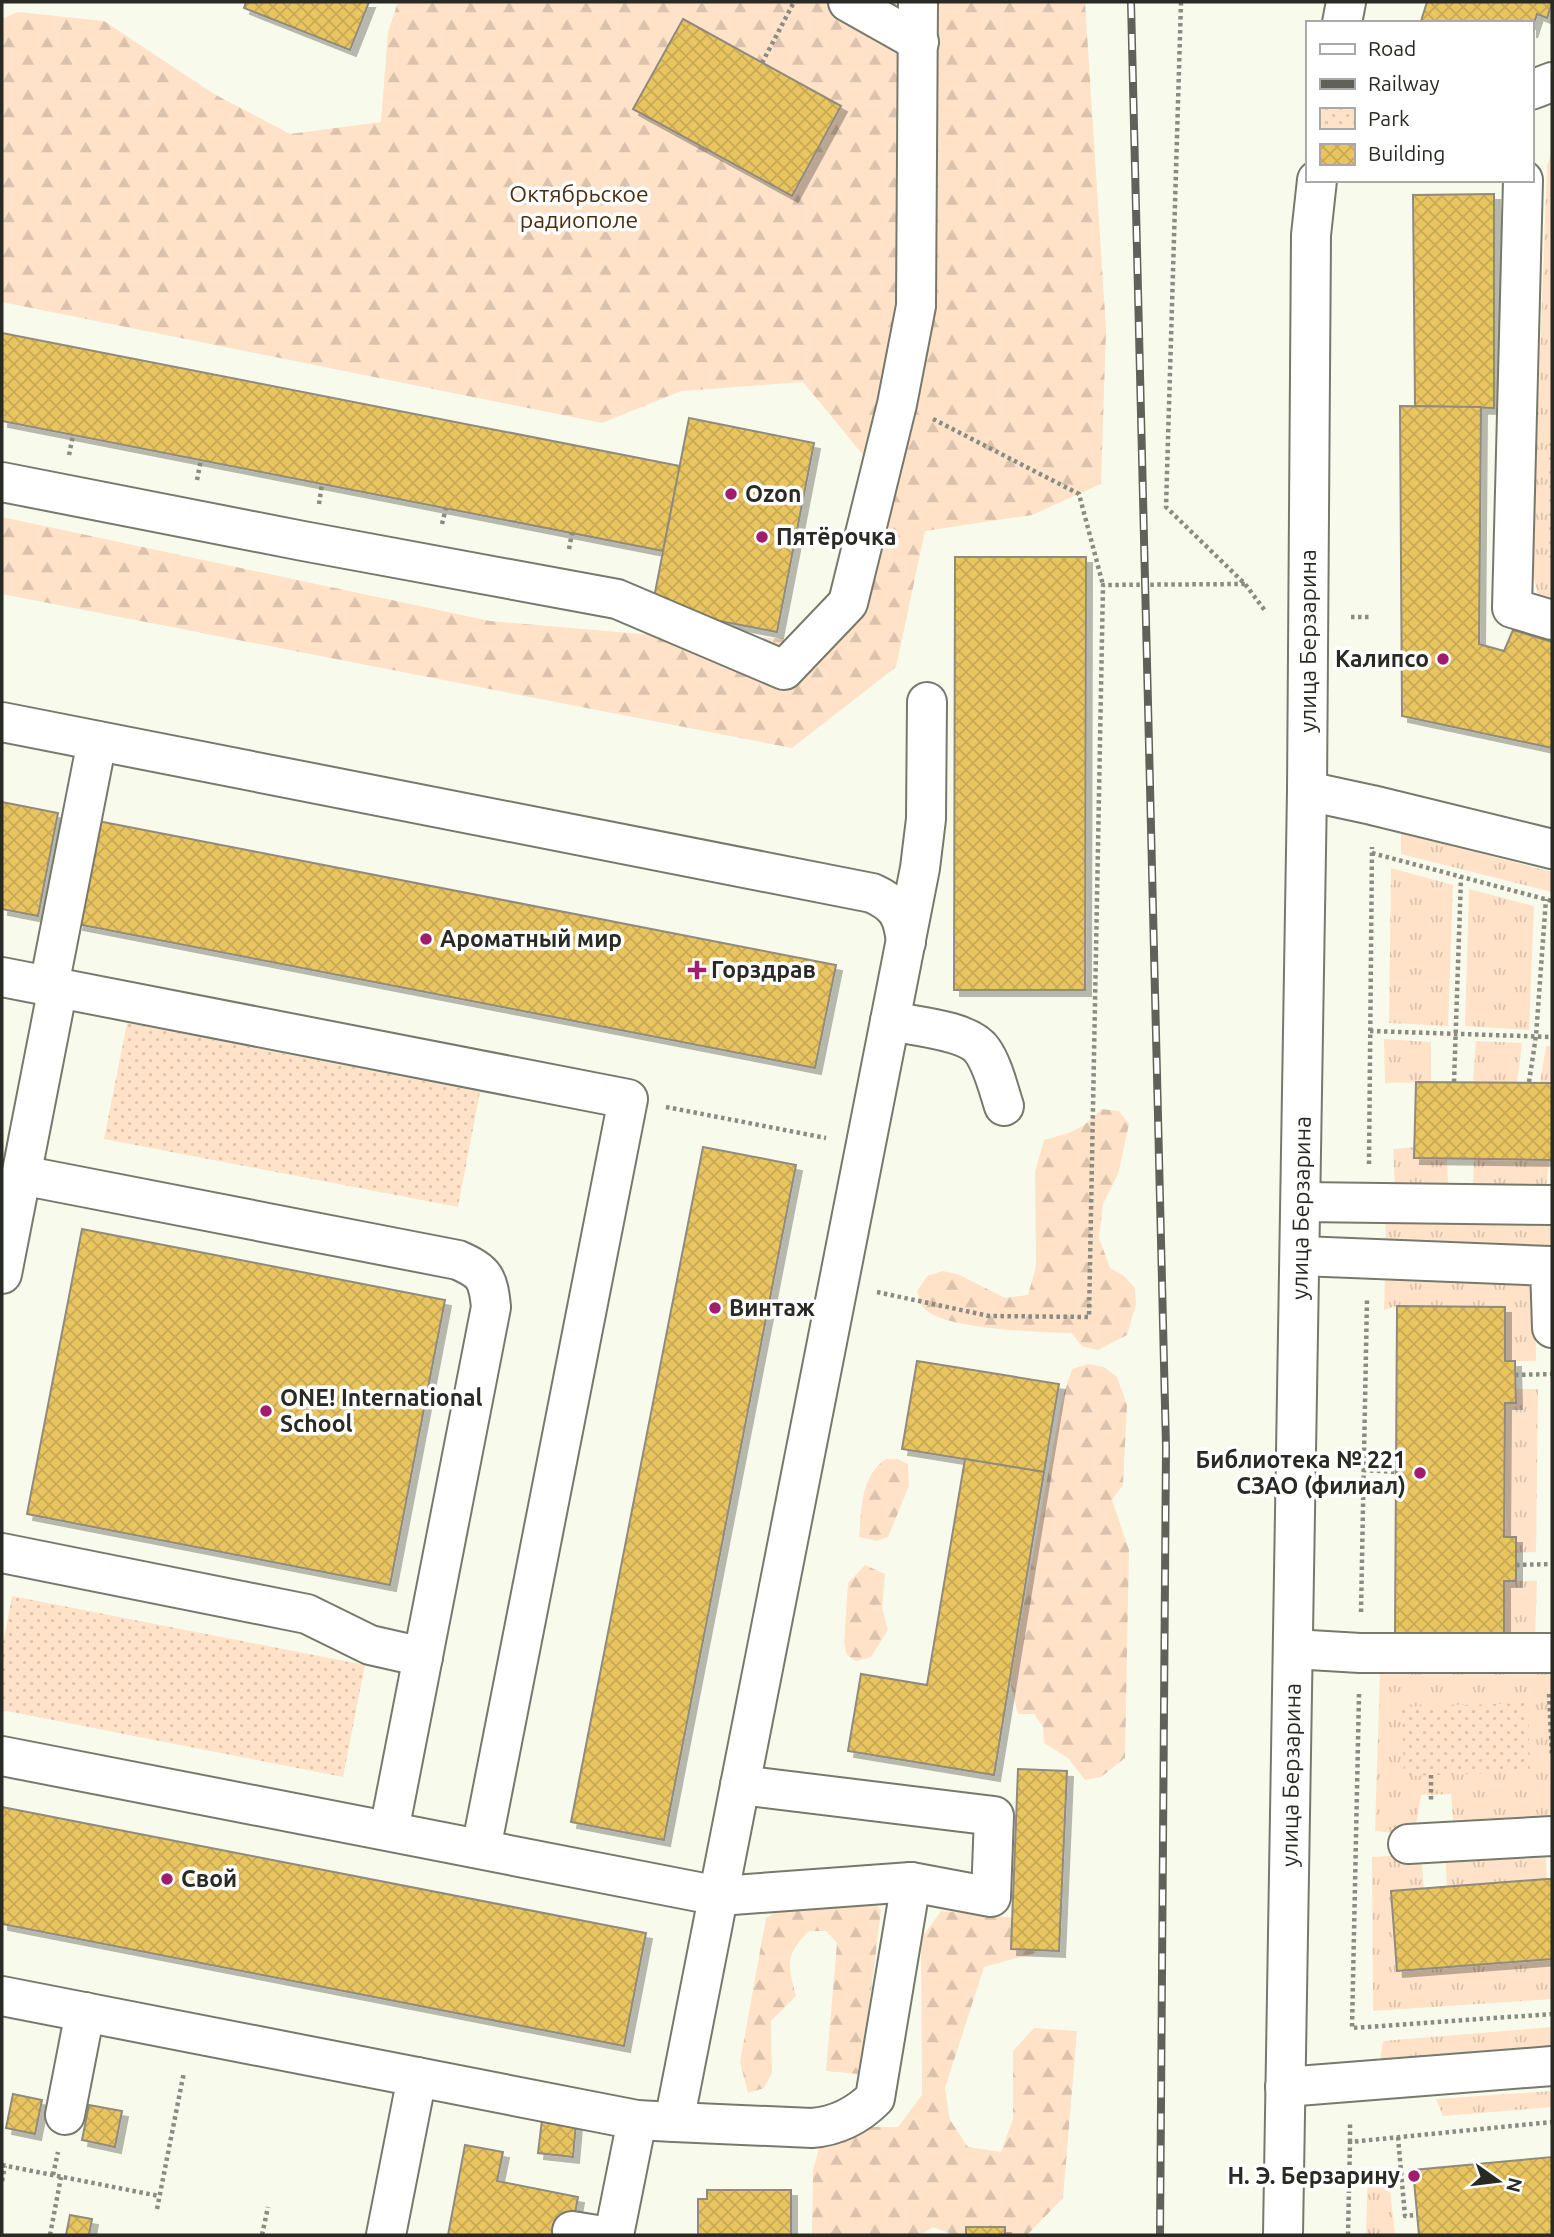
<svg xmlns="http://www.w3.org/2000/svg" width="1554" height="2237" font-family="Ubuntu,sans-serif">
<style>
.grass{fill:url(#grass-tufts)}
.forest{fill:url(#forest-firs)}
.park{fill:url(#park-dots)}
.building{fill:url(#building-cross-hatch);stroke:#908b7e;stroke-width:2;filter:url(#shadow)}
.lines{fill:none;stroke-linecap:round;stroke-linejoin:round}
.minor-casing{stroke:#77796c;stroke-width:42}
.path{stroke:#8a8c82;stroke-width:4.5;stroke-dasharray:3.5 3.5;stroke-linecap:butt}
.minor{stroke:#fff;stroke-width:38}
.rail-casing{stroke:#606159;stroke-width:8}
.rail{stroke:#fff;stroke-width:5;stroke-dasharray:16;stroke-linecap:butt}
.poi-dot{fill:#a01d6e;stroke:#fff;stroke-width:2.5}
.labels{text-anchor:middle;stroke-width:7;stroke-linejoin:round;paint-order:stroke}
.park-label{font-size:23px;fill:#4c2e0f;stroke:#fff}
.poi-label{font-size:23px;font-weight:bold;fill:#292a24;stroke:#fff;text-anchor:start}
.street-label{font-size:23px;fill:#292a24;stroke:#fff}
</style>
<defs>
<pattern id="grass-tufts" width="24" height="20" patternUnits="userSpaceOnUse" patternTransform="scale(1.75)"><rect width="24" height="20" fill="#ffe2c8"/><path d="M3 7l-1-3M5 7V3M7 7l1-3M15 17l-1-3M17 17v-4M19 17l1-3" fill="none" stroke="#dbc2ac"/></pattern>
<pattern id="forest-firs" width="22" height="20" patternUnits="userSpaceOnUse" patternTransform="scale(1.75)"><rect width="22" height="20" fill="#ffe2c8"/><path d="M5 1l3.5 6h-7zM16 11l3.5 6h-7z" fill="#dbc2ac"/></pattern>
<pattern id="park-dots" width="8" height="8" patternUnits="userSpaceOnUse" patternTransform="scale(1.75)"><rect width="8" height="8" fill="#ffe2c8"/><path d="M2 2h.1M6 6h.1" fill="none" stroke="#dbc2ac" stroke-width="1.8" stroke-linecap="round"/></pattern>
<pattern id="building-cross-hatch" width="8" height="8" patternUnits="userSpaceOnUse" patternTransform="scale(1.75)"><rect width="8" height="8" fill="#e9c561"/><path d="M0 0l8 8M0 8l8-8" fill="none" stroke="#c8a954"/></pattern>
<filter id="shadow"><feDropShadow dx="6" dy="6" stdDeviation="0" flood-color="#0004"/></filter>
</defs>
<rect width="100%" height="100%" fill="#f8fbec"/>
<g class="grass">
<polygon points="1552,152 1552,603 1538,595 1532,570 1547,166"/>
<polygon points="1401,833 1552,872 1552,892 1401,854"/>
<polygon points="1391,868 1453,885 1448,1026 1389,1023"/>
<polygon points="1469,889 1534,906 1529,1030 1465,1026"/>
<polygon points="1384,1039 1431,1042 1431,1082 1385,1083"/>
<polygon points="1476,1041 1522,1043 1517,1082 1473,1082"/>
<polygon points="1546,1046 1552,1046 1552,1083 1540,1083"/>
<polygon points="1415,1147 1415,1158 1447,1158 1448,1184 1395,1188 1393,1149"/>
<polygon points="1474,1159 1549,1160 1546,1189 1473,1187"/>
<polygon points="1385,1216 1552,1219 1552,1251 1386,1248"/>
<polygon points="1385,1271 1523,1274 1535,1295 1536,1361 1505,1361 1505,1307 1397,1306 1384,1310"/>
<polygon points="1515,1389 1538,1389 1536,1552 1516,1553 1504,1537 1505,1403"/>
<polygon points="1504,1581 1537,1581 1535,1638 1504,1636"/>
<polygon points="1552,1668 1552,1816 1453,1820 1451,1794 1421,1795 1417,1821 1401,1834 1375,1831 1380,1671"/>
<polygon points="1545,1846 1547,1879 1447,1887 1445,1851"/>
<polygon points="1421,1854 1424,1889 1391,1891 1397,1971 1552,1959 1552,1999 1373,2011 1372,1857"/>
<polygon points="1552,2027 1552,2049 1380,2061 1383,2041"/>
<polygon points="1552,2091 1552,2107 1443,2116 1436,2099"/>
<polygon points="1368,2170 1388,2170 1395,2235 1366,2235"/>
</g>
<g class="forest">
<polygon points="398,2 1085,2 1106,329 1101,484 1032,515 925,531 896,667 792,748 2,594 2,517 490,621 640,634 806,639 882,478 803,382 681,391 602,423 2,302 2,19 18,12 104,21 214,94 290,134 381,122 388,32"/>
<path d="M1101,1109L1119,1111L1129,1124L1118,1174L1103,1204L1099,1238L1110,1268L1124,1276L1135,1288L1136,1304L1127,1335L1098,1350L1082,1346L1071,1333C1042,1332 940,1330 923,1307C920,1304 919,1296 917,1292L927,1276L943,1271L960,1275L1005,1298L1028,1295L1036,1267L1035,1172L1044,1140C1070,1133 1083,1130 1101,1109Z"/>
<polygon points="1088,1364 1104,1367 1117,1377 1127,1405 1123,1485 1112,1500 1129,1550 1125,1758 1101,1777 1085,1780 1068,1758 1044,1743 1043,1727 1034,1714 1018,1714 1010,1680 1062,1399 1072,1369"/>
<path d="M886,1459H898L908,1464L909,1486L888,1537L876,1541L859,1537C862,1508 860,1477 886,1459Z"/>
<polygon points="865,1565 885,1574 882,1608 888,1630 871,1657 856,1661 847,1655 844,1643 848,1583"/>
<path d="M805,1894L869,1898L881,1910L863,2057L858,2074L826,2071L837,1943L826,1931H809C784,1956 788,1964 796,1996L771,2021L772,2073L764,2088L748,2093L740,2062L766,1918Z"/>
<polygon points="941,1911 1037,1920 1043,1951 984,1967 945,2088 950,2120 968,2147 1001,2152 1013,2119 1013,2051 1034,2028 1077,2031 1063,2198 1027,2235 954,2235 933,2227 921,2235 812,2235 813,2170 822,2137 863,2127 898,2127 922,2095 921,1939"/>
</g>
<g class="park">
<polygon points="1549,436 1552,437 1552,564 1549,564"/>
<polygon points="127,1023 480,1092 458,1207 104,1139"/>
<polygon points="12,1596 365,1665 343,1777 2,1710 2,1649"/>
<polygon points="1528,1703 1530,1772 1404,1776 1402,1707"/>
</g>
<g class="building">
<polygon points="246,2 369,2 350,50 244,8"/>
<polygon points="1427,2 1552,2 1552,3 1547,18 1537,14 1531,32 1531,23 1427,23 1421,21"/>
<polygon points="683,19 841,106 792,196 633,109"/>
<polygon points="1494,194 1494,408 1415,406 1413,195"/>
<polygon points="2,333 680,466 663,551 2,421"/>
<polygon points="1400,406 1481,407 1479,644 1504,651 1513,630 1552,642 1552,748 1402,716"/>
<polygon points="689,418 814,443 777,632 652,608"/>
<polygon points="955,557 1086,557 1085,990 954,990"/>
<polygon points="2,802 58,813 38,916 2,909"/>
<polygon points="98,821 836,965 815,1068 77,924"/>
<polygon points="1416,1082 1552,1083 1552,1160 1414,1158"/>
<polygon points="703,1147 796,1165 664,1840 571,1822"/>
<polygon points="82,1229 445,1300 390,1585 27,1514"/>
<polygon points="1397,1306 1505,1307 1505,1361 1515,1361 1516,1403 1505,1403 1504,1537 1516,1537 1516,1581 1504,1581 1504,1636 1395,1635"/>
<polygon points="917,1361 1059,1384 1044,1472 902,1449"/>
<polygon points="965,1459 1044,1472 994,1775 848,1751 861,1674 927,1685"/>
<polygon points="1018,1769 1067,1771 1059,1951 1011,1949"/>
<polygon points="2,1807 646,1933 624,2046 2,1924"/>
<polygon points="1547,1879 1552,1879 1552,1959 1397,1971 1391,1891"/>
<polygon points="13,2094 42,2100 35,2134 6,2128"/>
<polygon points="89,2105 122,2111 115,2147 82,2140"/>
<polygon points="542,2120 576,2123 573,2157 538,2153"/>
<polygon points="465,2145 503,2152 497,2181 578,2197 571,2235 448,2235"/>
<polygon points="1552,2157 1552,2235 1419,2235 1413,2170"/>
<polygon points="707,2190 791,2190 791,2235 698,2234 698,2199 707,2199"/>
<polygon points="70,2215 92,2219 89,2235 66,2235"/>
<rect x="966" y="2227" width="39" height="8"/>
</g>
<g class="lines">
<defs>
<g id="minor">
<polyline points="848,2 919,42"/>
<polyline points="1342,23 1346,2"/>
<polyline points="1531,90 1552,82"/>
<polyline points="1523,180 1512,608 1552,620"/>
<polyline points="2,482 303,541 617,599 784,670 848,603 897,404 916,306 918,2"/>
<path d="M2,722L872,893C897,904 903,915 906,942"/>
<polyline points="1307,791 1372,805 1552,849"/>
<polyline points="2,977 628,1099 481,1849"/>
<polyline points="49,986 97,741"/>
<path d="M890,1021C913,1026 968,1030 982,1050C993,1065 998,1088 1004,1106"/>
<path d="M21,1175L458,1260C485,1272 488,1278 491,1307L389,1831"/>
<polyline points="1301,1202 1552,1205"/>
<polyline points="1301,1256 1550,1266 1552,1328"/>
<polyline points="2,1274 58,987"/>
<polyline points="2,1553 307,1614 370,1645 423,1657"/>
<polyline points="1293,1649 1360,1653 1552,1653"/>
<polyline points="2,1756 719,1896 911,1882 991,1897 994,1816 740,1785"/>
<polyline points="1408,1844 1552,1836"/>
<polyline points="2,1996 637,2120 674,2122 920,868 926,819 927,702"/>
<polyline points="1285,2087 1552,2066"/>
<polyline points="65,2115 85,2012"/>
<path d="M674,2122L812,2128C837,2126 857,2116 875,2098L911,1882"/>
<polyline points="572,2231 597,2235"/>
<polyline points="386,2235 417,2077"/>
<polyline points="614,2235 637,2120"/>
<polyline points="1283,2235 1307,791 1311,235 1317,180"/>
</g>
</defs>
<use href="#minor" class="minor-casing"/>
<g class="path">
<polyline points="1181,2 1166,507 1245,584 1266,612"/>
<polyline points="762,63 794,2"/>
<polyline points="933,419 1079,494 1103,585"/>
<polyline points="69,455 73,435"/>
<polyline points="197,480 201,460"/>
<polyline points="319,504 322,484"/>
<polyline points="442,524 446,508"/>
<polyline points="569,549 572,533"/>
<polyline points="1351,617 1371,617"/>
<polyline points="1372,853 1552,901"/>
<polyline points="1370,1031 1552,1037"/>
<polyline points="1454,1082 1461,877"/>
<polyline points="1529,1082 1536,1036 1546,899"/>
<polyline points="666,1107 826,1138"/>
<polyline points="1369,1164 1372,847"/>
<polyline points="877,1292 989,1316 1089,1317 1103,585 1245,584"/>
<polyline points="1515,1375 1552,1374"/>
<polyline points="1363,1470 1396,1472"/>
<polyline points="1516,1565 1552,1564"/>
<polyline points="1361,1612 1367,1299"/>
<polyline points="1359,1694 1352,2028 1552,2014"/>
<polyline points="1549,1694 1552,1756"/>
<polyline points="1431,1775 1431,1802"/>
<polyline points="1398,2137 1405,2216 1417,2215"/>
<polyline points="1350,2142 1350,2122"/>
<polyline points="2,2165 159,2196"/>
<polyline points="53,2175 58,2152"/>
<polyline points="2,2181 5,2166"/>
<polyline points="157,2209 184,2072"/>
<polyline points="50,2235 61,2177"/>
<polyline points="262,2235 268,2207"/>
<polyline points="1348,2235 1350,2142 1552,2122"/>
</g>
<use href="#minor" class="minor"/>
<defs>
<polyline id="rail" points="1131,2 1166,1447 1160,2235"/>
</defs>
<use href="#rail" class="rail-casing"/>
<use href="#rail" class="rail"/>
</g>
<g class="poi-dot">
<circle cx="731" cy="494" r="7"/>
<circle cx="762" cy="537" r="7"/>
<circle cx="1443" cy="659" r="7"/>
<circle cx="426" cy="939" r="7"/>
<path d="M693.5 959.5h7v7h7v7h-7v7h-7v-7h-7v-7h7z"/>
<circle cx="715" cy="1308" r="7"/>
<circle cx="266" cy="1411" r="7"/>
<circle cx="1420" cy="1473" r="7"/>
<circle cx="167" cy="1879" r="7"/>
<circle cx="1414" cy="2176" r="7"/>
</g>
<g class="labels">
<g class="park-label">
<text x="579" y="202">Октябрьское<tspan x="579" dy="26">радиополе</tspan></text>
</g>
<g class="poi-label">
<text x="745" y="502">Ozon</text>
<text x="776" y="545">Пятёрочка</text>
<text x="1429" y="667" text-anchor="end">Калипсо</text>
<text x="440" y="947">Ароматный мир</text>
<text x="711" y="978">Горздрав</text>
<text x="729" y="1316">Винтаж</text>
<text x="280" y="1406">ONE! International<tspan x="280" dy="26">School</tspan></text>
<text x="1406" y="1468" text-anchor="end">Библиотека № 221<tspan x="1406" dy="26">СЗАО (филиал)</tspan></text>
<text x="181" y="1887">Свой</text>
<text x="1400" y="2184" text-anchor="end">Н. Э. Берзарину</text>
</g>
<g class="street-label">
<text transform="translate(1308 641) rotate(-90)" y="8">улица Берзарина</text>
<text transform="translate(1301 1208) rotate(-89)" y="8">улица Берзарина</text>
<text transform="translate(1291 1775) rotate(-89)" y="8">улица Берзарина</text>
</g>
</g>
<rect width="1554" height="2237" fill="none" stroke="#292a24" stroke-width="7"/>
<rect x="1306" y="21" width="228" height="161" fill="#ffffff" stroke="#a9aaa7" stroke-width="2"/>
<rect x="1320" y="44" width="35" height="10" fill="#ffffff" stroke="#a9aaa7" stroke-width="2"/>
<text x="1368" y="56" font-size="21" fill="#292a24">Road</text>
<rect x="1320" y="79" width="35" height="10" fill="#606159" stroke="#a9aaa7" stroke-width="2"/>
<text x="1368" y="91" font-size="21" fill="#292a24">Railway</text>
<rect x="1320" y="108" width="35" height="21" fill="url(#park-dots)" stroke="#a9aaa7" stroke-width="2"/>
<text x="1368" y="126" font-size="21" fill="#292a24">Park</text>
<rect x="1320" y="144" width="35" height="21" fill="url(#building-cross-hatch)" stroke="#a9aaa7" stroke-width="2"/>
<text x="1368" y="161" font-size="21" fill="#292a24">Building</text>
<g transform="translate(1498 2181) rotate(104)" stroke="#ffffff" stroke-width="5" paint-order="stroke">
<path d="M0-5L12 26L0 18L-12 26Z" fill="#292a24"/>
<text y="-10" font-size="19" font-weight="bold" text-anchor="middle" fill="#292a24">N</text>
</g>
</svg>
